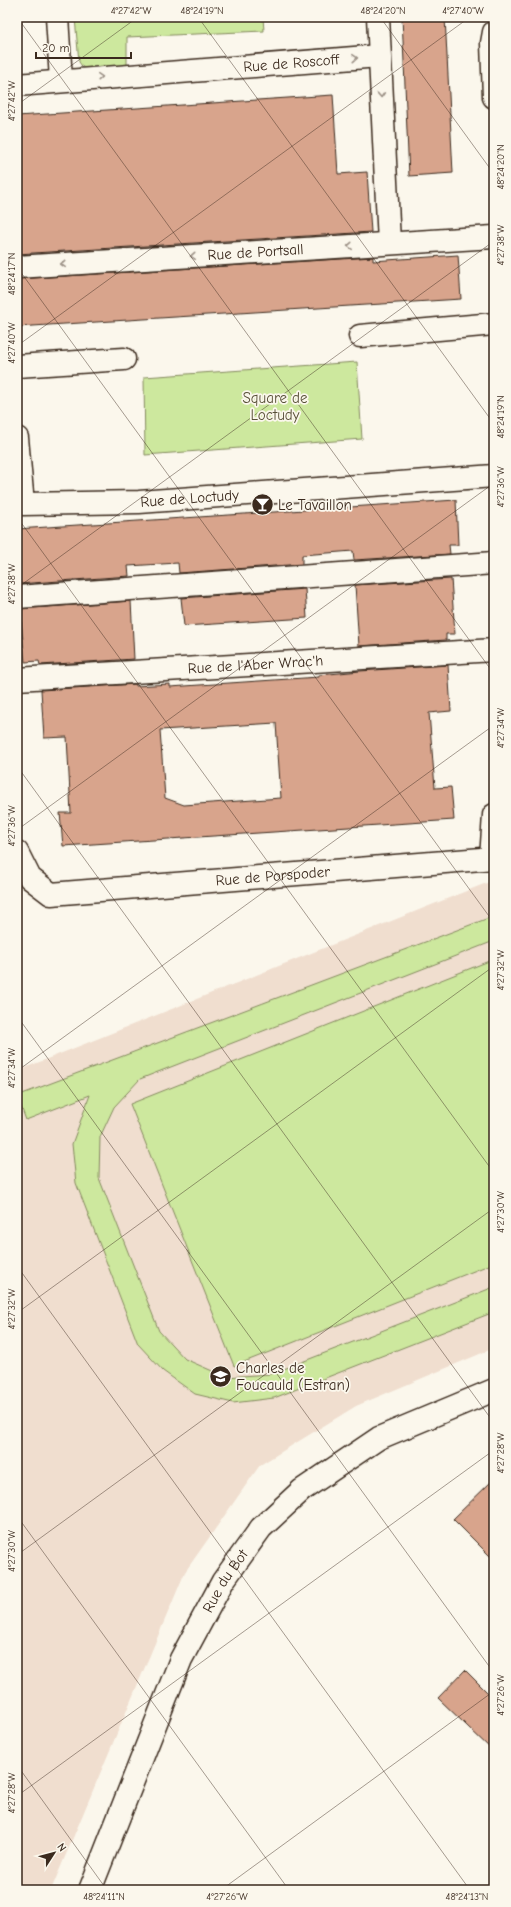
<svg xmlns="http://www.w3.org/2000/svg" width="511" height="1907" font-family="'Comic Neue',sans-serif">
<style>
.built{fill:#f0decf}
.green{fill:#cde89e;stroke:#84895e}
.building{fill:#d8a48c;stroke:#3b2a1e;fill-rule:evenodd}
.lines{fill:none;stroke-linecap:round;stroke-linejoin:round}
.minor-casing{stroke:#3b2a1e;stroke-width:25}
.minor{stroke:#fbf7ec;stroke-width:22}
.oneway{stroke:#9b9085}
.ticks{fill:none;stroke:#3b2a1e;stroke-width:1;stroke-opacity:0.45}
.labels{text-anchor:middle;stroke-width:3.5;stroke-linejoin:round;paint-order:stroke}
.street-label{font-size:15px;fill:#3b2a1e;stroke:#fbf7ec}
.park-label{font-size:15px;fill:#585038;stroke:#fbf7ec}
.poi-label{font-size:15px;fill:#3b2a1e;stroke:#fbf7ec;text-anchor:start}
.neatline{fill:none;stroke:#3b2a1e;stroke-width:1.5}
.ticks-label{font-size:10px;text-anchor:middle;fill:#3b2a1e}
</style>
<rect width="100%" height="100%" fill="#fbf7ec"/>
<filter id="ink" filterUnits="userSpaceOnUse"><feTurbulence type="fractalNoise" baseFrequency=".025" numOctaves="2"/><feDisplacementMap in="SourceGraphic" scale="8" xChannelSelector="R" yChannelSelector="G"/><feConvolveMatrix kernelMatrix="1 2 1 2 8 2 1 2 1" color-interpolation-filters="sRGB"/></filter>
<g filter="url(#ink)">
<polygon class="built" points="494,880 494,1348 356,1406 260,1465 185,1572 51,1890 17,1890 17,1071"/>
<g class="green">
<polygon points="81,17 263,17 264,31 127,37 127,67 84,69 79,62 75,18"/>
<polygon points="357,362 362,439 145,455 144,377"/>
<polygon points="494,916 494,941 140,1079 114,1107 100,1137 99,1178 159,1331 185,1359 226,1377 271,1374 494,1287 494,1312 274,1398 233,1403 195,1394 163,1371 138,1344 76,1183 72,1144 90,1095 26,1120 17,1096"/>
<polygon points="494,959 494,1263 234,1366 130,1104"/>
</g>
<g class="building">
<polygon points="402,17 445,17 453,173 409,176"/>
<polygon points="333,95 338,174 367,172 371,232 17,254 17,116"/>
<polygon points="458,255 461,299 17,327 17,279 373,257 373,261"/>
<polygon points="456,500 458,545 449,545 450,554 354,560 353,551 302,555 302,564 179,573 178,563 128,566 129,576 18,584 17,529"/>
<polygon points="451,579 455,634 446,634 446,640 359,646 355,585"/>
<polygon points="305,589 307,618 184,626 181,598"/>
<polygon points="131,601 134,659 40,665 39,661 25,662 20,609"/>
<path d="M448,665L451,711L429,713L435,788L451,787L454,820L63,846L60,813H71L67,737L44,738L41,690L136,684V686L170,684V687L319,677V675L360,671ZM276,723L281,798L184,805L165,798L160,730Z"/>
<polygon points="494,1479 494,1560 453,1519"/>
<polygon points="465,1670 494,1699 494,1752 438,1698"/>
</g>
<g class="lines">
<defs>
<g id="minor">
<polyline points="57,17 61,80"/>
<polyline points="378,17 389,243"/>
<polyline points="494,32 492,43 494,97"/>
<path id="s1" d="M17,85L379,56"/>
<path id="s2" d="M17,267L494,237"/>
<polyline points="360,336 494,324"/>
<polyline points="17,366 124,359"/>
<path id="s3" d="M17,438L23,504L139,502L494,476"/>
<polyline points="17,597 494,563"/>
<path id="s4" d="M17,679L494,650"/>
<path id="s5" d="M17,852L30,878L51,894L494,858"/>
<polyline points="491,858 494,815"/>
<path id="s6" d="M90,1890L181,1659L223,1581L261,1528L302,1490L379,1438L494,1390"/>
</g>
</defs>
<use href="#minor" class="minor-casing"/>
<use href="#minor" class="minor"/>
</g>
<defs><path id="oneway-chevron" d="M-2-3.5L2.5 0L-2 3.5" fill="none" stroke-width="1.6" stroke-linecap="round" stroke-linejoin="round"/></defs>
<g class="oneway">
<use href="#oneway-chevron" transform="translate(355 58) rotate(-4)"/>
<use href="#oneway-chevron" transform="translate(100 77) rotate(-4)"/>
<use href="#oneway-chevron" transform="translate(381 95) rotate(87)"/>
<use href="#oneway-chevron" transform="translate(350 246) rotate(176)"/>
<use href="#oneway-chevron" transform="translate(193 256) rotate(176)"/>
<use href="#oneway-chevron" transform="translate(63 264) rotate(176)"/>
</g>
</g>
<path class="ticks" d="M17,17L494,674M198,17L494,424M380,17L494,174M17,105L138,17M17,267L494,923M17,346L470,17M17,517L494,1173M17,588L494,241M17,766L494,1423M17,830L494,483M17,1016L494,1673M17,1071L494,725M17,1266L470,1890M17,1313L494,966M17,1516L289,1890M17,1555L494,1208M17,1765L107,1890M17,1796L494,1450M221,1890L494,1691"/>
<defs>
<symbol id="bar-disc" viewBox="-11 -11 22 22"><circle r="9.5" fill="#3b2a1e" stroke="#fbf7ec"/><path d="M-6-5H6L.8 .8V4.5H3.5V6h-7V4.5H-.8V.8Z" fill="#fff"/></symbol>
<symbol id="school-disc" viewBox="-11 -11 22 22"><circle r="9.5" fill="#3b2a1e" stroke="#fbf7ec"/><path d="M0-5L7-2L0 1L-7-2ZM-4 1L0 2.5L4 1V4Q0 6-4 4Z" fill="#fff"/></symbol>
</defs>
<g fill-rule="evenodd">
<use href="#bar-disc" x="250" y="492" width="25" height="25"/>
<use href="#school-disc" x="208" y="1364" width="25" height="25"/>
</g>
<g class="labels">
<g class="street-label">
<text dy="5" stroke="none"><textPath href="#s1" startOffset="275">Rue de Roscoff</textPath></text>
<text dy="5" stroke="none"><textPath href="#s2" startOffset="239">Rue de Portsall</textPath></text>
<text dy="5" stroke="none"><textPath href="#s3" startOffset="233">Rue de Loctudy</textPath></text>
<text dy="5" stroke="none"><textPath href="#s4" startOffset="239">Rue de l'Aber Wrac'h</textPath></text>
<text dy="5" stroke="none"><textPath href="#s5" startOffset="278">Rue de Porspoder</textPath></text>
<text dy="5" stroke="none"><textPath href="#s6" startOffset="338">Rue du Bot</textPath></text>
</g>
<g class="park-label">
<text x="275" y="403">Square de<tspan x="275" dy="17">Loctudy</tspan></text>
</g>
<g class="poi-label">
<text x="278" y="510">Le Tavaillon</text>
<text x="236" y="1373">Charles de<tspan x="236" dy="17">Foucauld (Estran)</tspan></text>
</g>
</g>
<rect width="511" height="1907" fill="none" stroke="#fbf7ec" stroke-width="44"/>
<g transform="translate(54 1853) rotate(54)" stroke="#fbf7ec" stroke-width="3" paint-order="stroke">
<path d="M0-3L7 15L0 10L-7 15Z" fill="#3b2a1e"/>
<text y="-6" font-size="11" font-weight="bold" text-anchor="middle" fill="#3b2a1e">N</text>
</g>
<path d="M36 52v6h95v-6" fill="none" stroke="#3b2a1e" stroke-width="2"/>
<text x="42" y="52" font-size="12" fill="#3b2a1e" stroke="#fbf7ec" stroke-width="3" paint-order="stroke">20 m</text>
<rect x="22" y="22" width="467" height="1863" class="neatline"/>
<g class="ticks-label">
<text x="131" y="14">4°27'42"W</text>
<text x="202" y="14">48°24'19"N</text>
<text x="383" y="14">48°24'20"N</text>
<text x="463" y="14">4°27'40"W</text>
<text transform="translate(11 101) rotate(-90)" y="4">4°27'42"W</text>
<text transform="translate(500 167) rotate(-90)" y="4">48°24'20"N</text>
<text transform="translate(500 245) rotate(-90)" y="4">4°27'38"W</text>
<text transform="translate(11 274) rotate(-90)" y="4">48°24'17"N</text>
<text transform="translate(11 343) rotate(-90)" y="4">4°27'40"W</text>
<text transform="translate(500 417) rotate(-90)" y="4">48°24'19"N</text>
<text transform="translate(500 487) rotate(-90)" y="4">4°27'36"W</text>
<text transform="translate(11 584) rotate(-90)" y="4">4°27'38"W</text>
<text transform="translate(500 728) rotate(-90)" y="4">4°27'34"W</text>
<text transform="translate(11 826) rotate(-90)" y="4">4°27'36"W</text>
<text transform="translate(500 970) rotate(-90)" y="4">4°27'32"W</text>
<text transform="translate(11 1068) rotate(-90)" y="4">4°27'34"W</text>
<text transform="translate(500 1212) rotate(-90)" y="4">4°27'30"W</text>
<text transform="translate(11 1309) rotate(-90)" y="4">4°27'32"W</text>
<text transform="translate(500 1453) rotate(-90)" y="4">4°27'28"W</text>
<text transform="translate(11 1551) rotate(-90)" y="4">4°27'30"W</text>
<text transform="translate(500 1695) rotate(-90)" y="4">4°27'26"W</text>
<text transform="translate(11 1793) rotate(-90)" y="4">4°27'28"W</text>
<text x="104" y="1900">48°24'11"N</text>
<text x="227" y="1900">4°27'26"W</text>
<text x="467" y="1900">48°24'13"N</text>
</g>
</svg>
